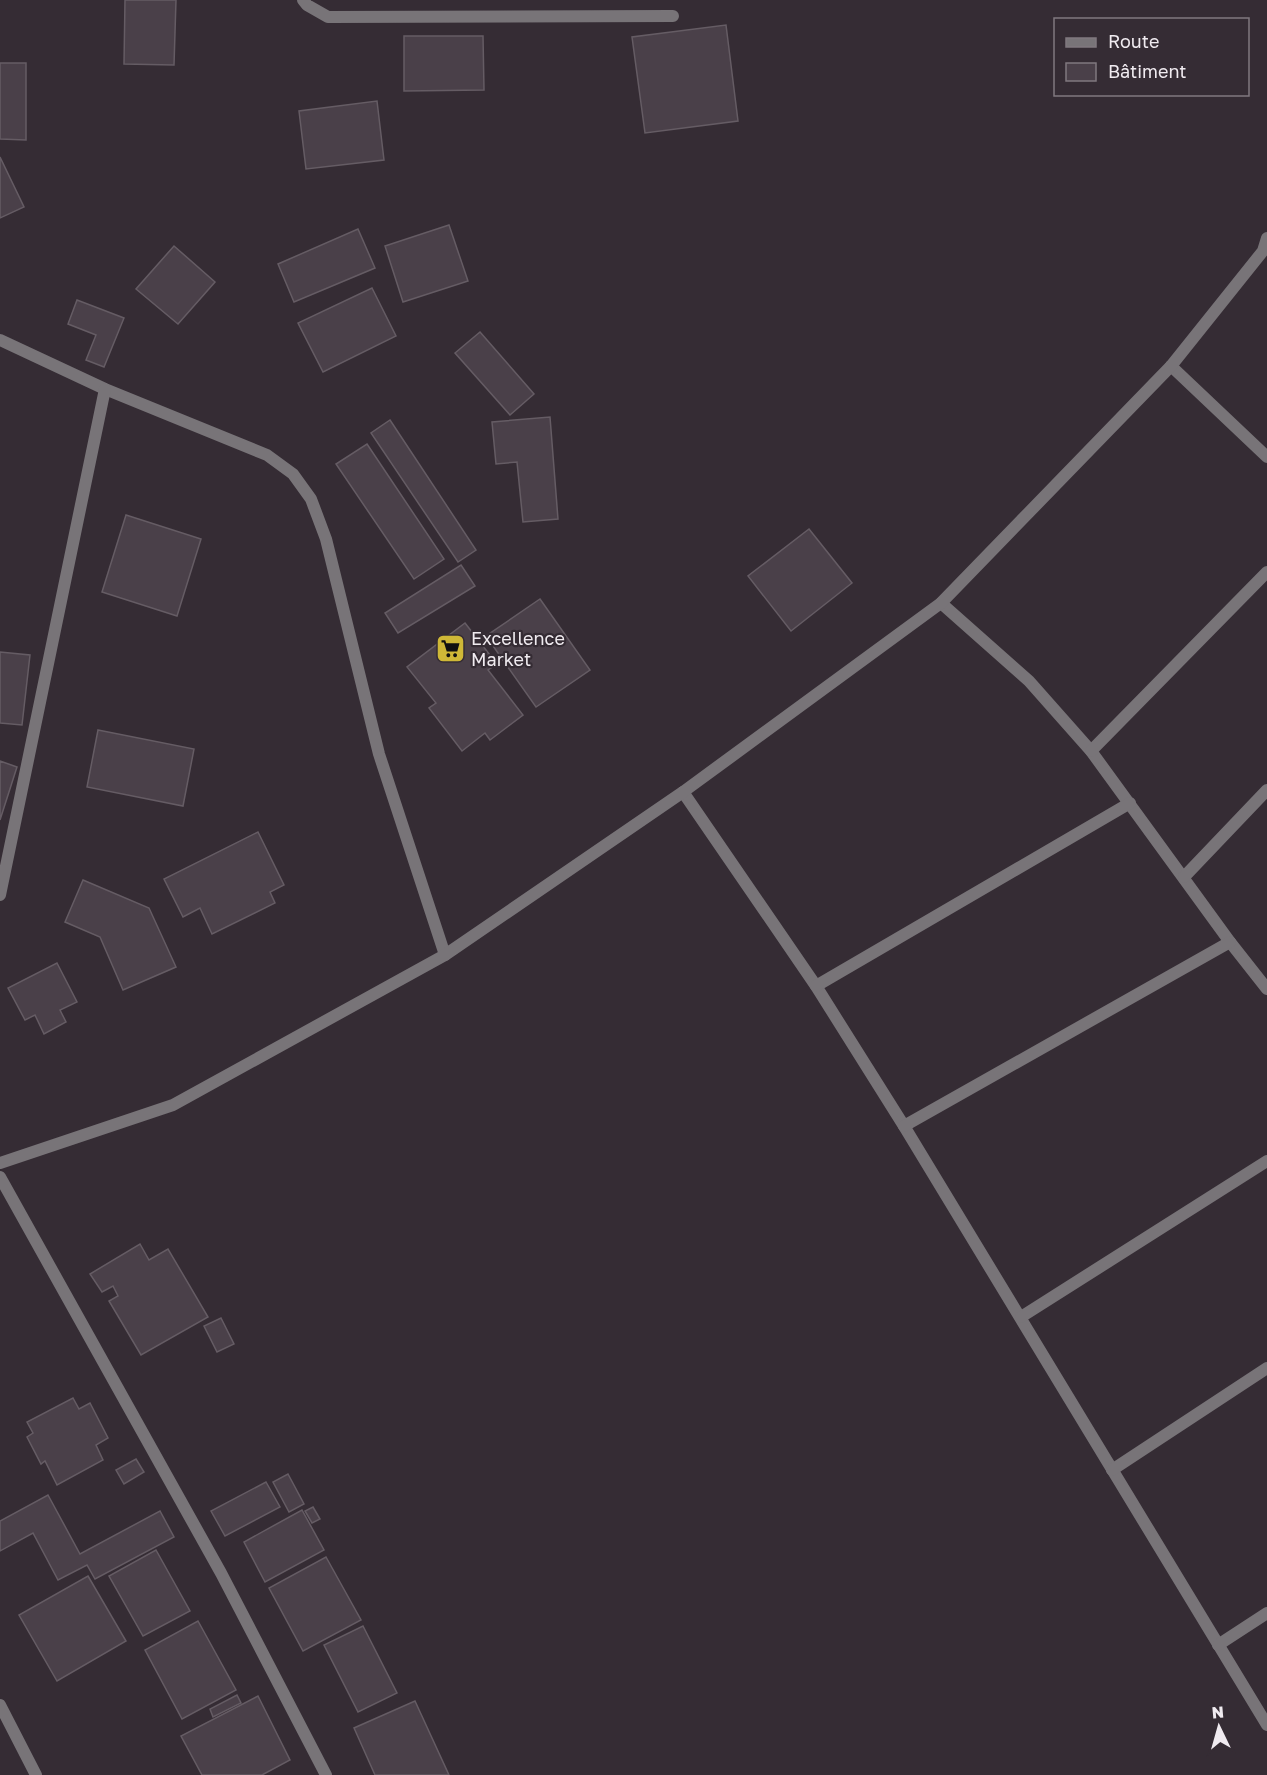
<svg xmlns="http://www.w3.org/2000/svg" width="1267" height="1775" font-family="'Golos Text',sans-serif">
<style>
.building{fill:#4a4049;stroke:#655c64;stroke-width:1.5}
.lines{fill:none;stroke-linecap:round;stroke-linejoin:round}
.street{stroke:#787478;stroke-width:12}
.labels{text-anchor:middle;stroke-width:4.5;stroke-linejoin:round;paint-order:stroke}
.poi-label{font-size:18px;fill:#f0ebf0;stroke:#352c34;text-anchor:start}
</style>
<rect width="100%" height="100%" fill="#352c34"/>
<g class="building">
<polygon points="125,0 176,0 174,65 124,64"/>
<polygon points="726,25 738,121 645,133 632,37"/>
<polygon points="404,36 483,36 484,90 404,91"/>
<polygon points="0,63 26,63 26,140 0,139"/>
<polygon points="377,101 384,160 306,169 299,111"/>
<polygon points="0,157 24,207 0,218"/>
<polygon points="449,225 468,281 403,302 385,246"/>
<polygon points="358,229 375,268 294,302 278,264"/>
<polygon points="174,246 215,282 178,324 136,289"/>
<polygon points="372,288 396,336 323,372 298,323"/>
<polygon points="77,300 124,318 104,367 86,360 96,335 68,324"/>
<polygon points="480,332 534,394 510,415 455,353"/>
<polygon points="550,417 558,519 523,522 517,462 496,464 492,422"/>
<polygon points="390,420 476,550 458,562 371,433"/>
<polygon points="367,444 444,559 414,579 336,464"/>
<polygon points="126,515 201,539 177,616 102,592"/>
<polygon points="809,529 852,583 791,631 748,576"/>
<polygon points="461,565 475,586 398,633 385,613"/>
<polygon points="540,599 590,670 536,707 486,636"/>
<polygon points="465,623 497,664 488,670 523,715 490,740 485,733 462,751 429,708 436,703 407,667"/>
<polygon points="0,652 30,655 22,725 0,723"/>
<polygon points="98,730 194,749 183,806 87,787"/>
<polygon points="0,761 17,767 0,820"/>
<polygon points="258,832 284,885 270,892 275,903 212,934 200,908 183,917 164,879"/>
<polygon points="83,880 149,908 176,967 123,990 100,937 65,922"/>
<polygon points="57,963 77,1002 60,1010 66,1022 44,1034 35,1015 25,1020 8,988"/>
<polygon points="140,1244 149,1260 168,1249 208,1317 141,1355 109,1301 118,1296 113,1286 102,1292 90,1274"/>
<polygon points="221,1318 234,1344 217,1352 204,1326"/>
<polygon points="73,1398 79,1409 90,1403 108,1438 96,1445 103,1460 57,1485 45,1461 41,1464 27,1437 33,1433 27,1422"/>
<polygon points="136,1459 144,1472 124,1484 116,1470"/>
<polygon points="288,1474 304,1504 289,1512 273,1482"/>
<polygon points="266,1482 280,1507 225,1536 211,1511"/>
<polygon points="48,1495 80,1554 160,1511 174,1537 95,1579 87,1565 58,1580 33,1533 0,1551 0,1521"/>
<polygon points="313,1507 320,1519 312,1523 305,1511"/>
<polygon points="302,1510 324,1550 265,1582 244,1542"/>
<polygon points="156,1550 190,1611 143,1636 109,1576"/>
<polygon points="326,1557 361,1620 303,1651 269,1588"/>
<polygon points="88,1576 126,1641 57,1681 19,1615"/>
<polygon points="198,1621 236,1690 182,1719 145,1650"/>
<polygon points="363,1626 397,1693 358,1712 324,1645"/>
<polygon points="237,1695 241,1703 213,1717 210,1709"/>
<polygon points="258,1696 290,1760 262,1775 202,1775 181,1736"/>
<polygon points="415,1701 449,1775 375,1775 354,1728"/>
</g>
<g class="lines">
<g class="street">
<polyline points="303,0 307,5 328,17 673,16"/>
<polyline points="0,340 105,389 267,455 293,474 311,499 326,539 379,754 445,955"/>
<polyline points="1171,366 1267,457"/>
<polyline points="941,603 1029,681 1091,751 1230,942 1267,989"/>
<polyline points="1091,751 1267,572"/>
<polyline points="683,792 816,986 904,1126 1267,1725"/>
<polyline points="1184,877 1267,790"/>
<polyline points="0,895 105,389"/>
<polyline points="816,986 1130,803"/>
<polyline points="904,1126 1230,942"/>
<polyline points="0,1163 173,1105 445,955 683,792 941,603 1171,366 1263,251 1267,238"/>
<polyline points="0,1177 221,1573 326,1775"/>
<polyline points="1021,1317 1267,1161"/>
<polyline points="1112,1470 1267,1368"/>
<polyline points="1218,1645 1267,1613"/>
<polyline points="0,1705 36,1775"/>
</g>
</g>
<defs>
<symbol id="supermarket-square" viewBox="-11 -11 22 22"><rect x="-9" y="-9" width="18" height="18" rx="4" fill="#cfb837" stroke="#352c34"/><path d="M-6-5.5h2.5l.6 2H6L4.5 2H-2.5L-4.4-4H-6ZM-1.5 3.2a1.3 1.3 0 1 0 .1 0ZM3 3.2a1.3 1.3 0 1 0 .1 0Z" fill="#111"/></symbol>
</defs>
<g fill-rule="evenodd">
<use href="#supermarket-square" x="434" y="632" width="33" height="33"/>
</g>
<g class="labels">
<g class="poi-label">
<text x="471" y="645">Excellence<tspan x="471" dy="21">Market</tspan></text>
</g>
</g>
<rect x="1054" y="18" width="195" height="78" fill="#352c34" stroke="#80787f" stroke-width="1.5"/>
<rect x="1066" y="38" width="30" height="9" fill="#787478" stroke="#80787f" stroke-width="1.5"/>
<text x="1108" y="48" font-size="18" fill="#f0ebf0">Route</text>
<rect x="1066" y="63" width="30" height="18" fill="#4a4049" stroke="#80787f" stroke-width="1.5"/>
<text x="1108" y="78" font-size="18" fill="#f0ebf0">Bâtiment</text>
<g transform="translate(1219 1727) rotate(355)" stroke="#352c34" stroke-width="4.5" paint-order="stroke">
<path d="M0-4.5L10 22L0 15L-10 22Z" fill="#f0ebf0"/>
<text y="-9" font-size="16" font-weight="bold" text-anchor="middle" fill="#f0ebf0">N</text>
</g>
</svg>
